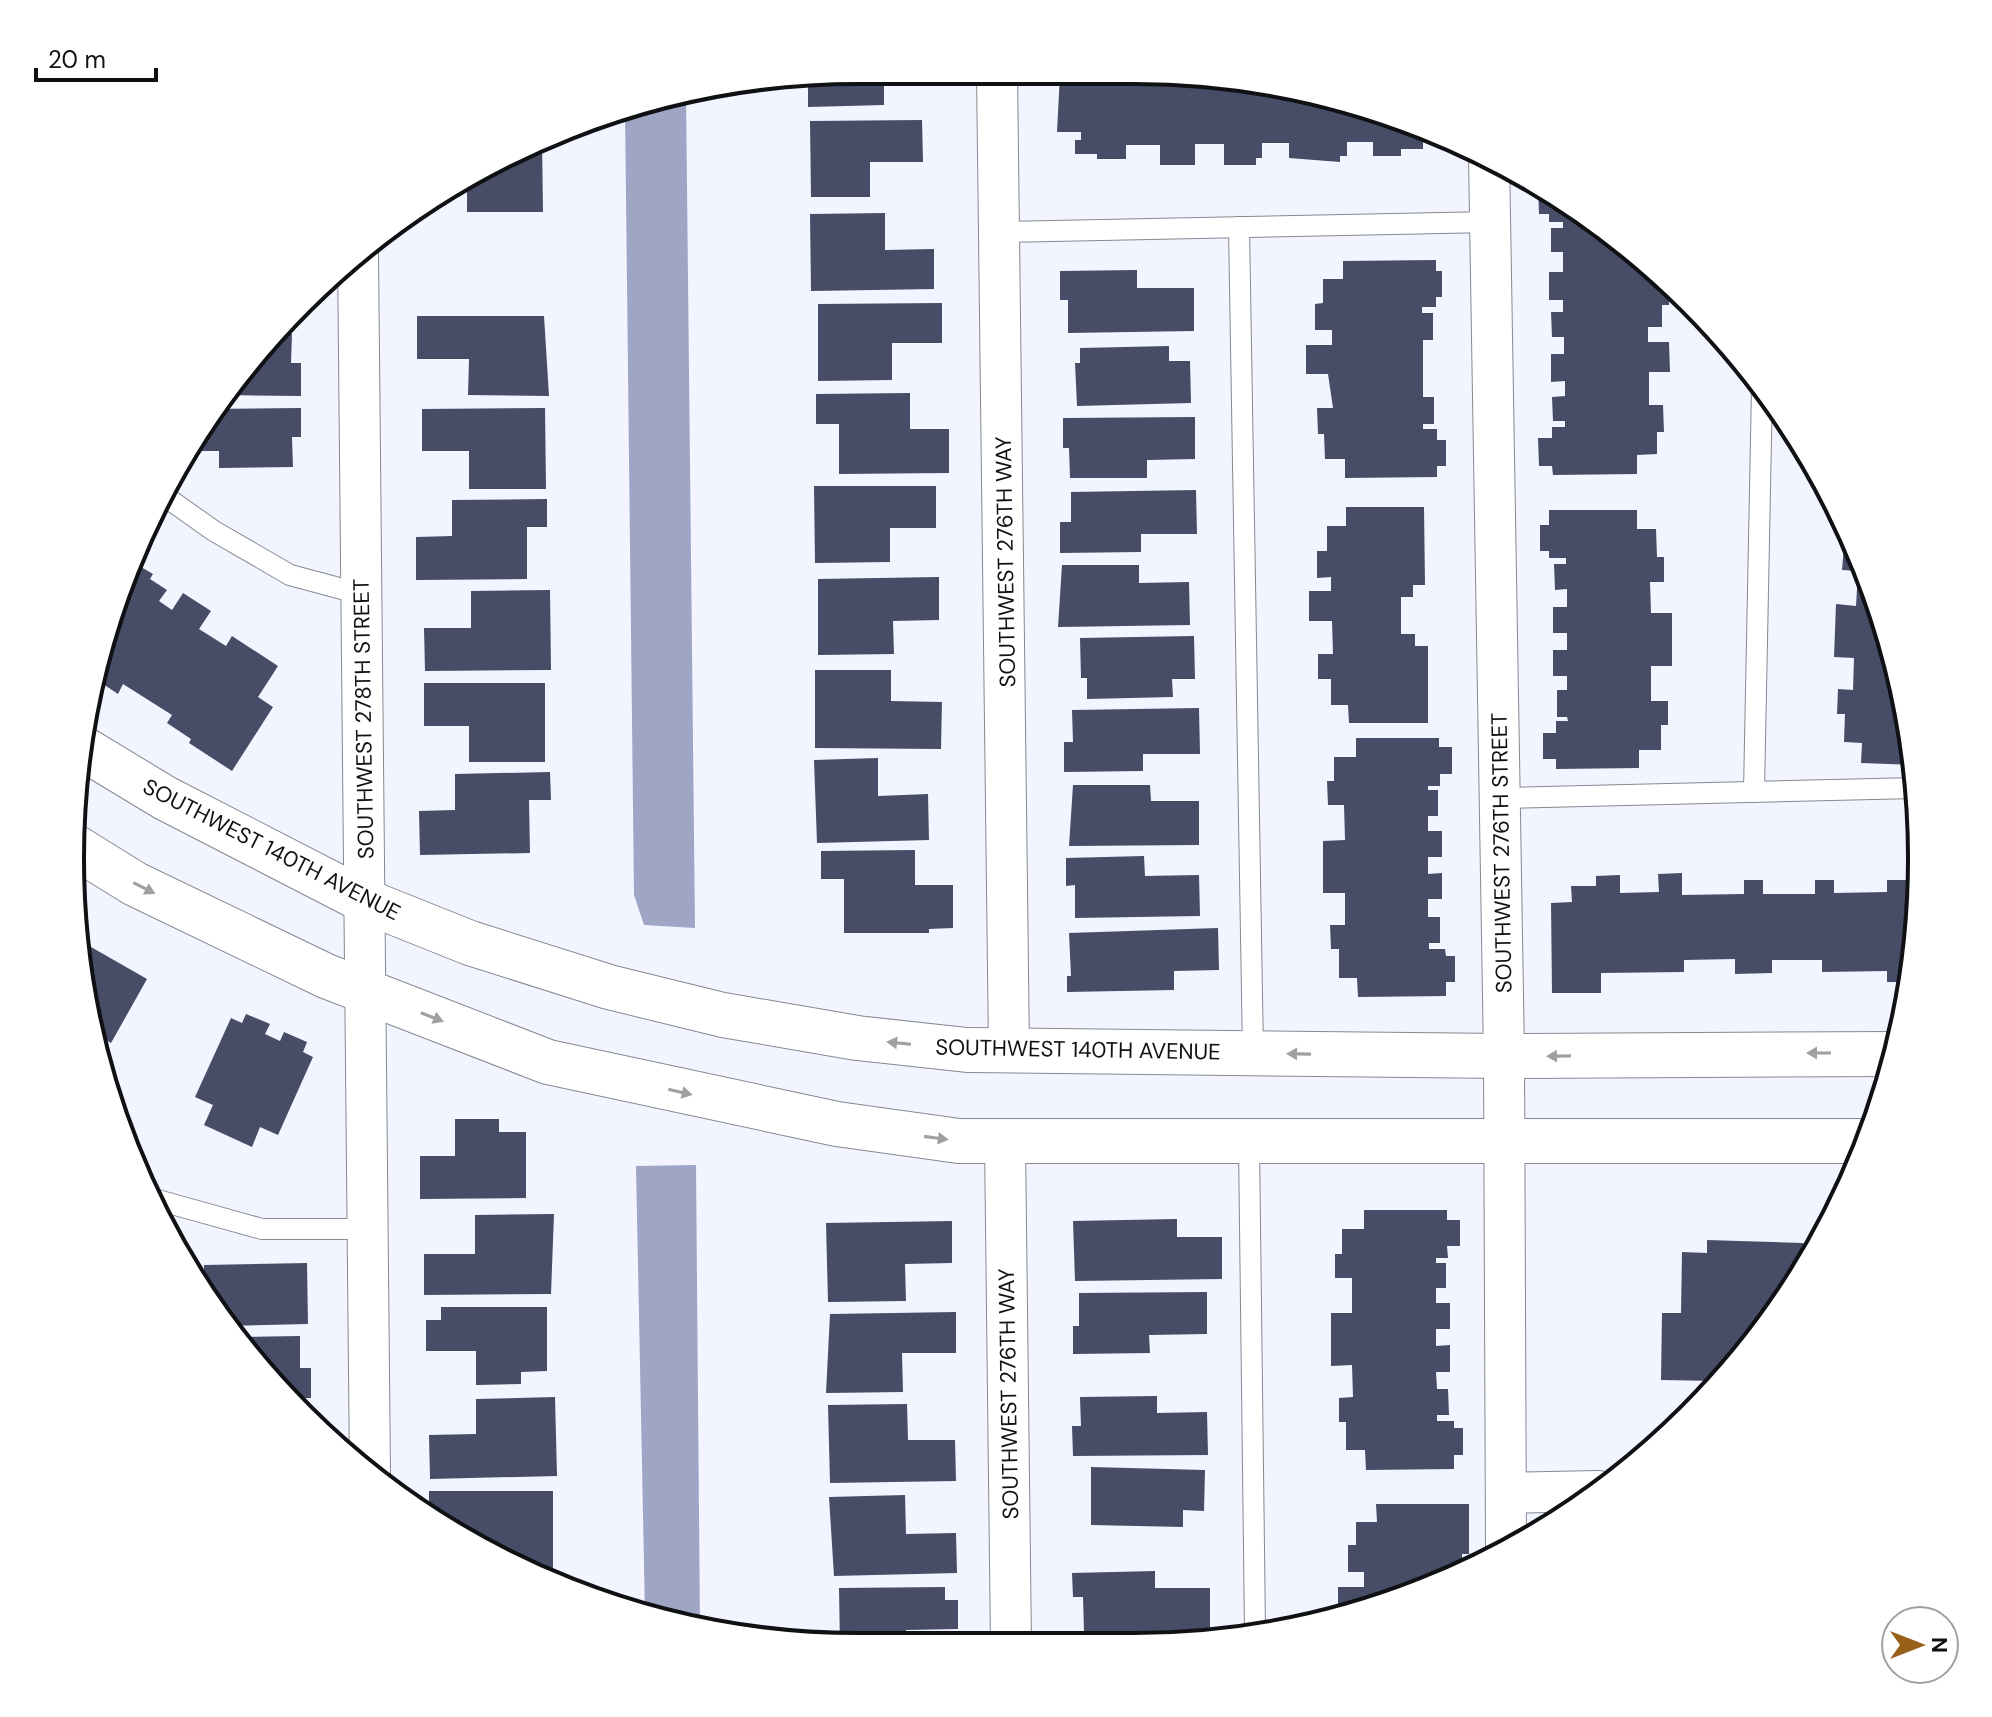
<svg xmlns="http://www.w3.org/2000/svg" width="1992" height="1717" font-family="'DM Sans',sans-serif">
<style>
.water{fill:#9fa5c5}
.building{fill:#474c67}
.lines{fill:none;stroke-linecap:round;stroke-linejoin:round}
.service-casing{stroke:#868892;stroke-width:22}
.minor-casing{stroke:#868892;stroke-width:42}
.tertiary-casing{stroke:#868892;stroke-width:46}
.service{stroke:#fff;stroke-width:20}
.minor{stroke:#fff;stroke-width:40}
.tertiary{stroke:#fff;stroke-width:44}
.oneway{fill:#9fa0a1}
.labels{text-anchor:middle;stroke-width:8;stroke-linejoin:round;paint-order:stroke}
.street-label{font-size:22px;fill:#101114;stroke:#fff}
.rim{fill:none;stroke:#101114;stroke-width:4}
</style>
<rect width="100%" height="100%" fill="#f2f4ff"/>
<g class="water">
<polygon points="686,93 695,928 644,925 634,895 625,108 655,97"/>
<polygon points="696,1165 700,1630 645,1614 636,1166"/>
</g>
<g class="building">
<polygon points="859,70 884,70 884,105 808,107 808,77"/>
<polygon points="1060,74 1236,77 1338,97 1430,132 1430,142 1423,142 1423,149 1401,149 1401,156 1373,156 1373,142 1347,142 1347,156 1340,156 1340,162 1289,158 1289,143 1262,143 1262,158 1256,158 1256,165 1224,165 1224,144 1195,144 1195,165 1160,165 1160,145 1126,145 1126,159 1097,159 1097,154 1075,154 1075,140 1081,140 1081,132 1057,132"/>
<polygon points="922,120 923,162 870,162 870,197 811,197 810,121"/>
<polygon points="542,139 543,212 467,212 467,180 509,152"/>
<polygon points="1538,186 1614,233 1646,264 1647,277 1661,277 1669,285 1669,305 1662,305 1662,327 1648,327 1648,342 1669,342 1670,372 1649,372 1649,405 1663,405 1664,432 1657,432 1657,454 1637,455 1637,474 1553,475 1552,466 1539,466 1538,438 1552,438 1552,427 1565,427 1565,421 1553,421 1552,397 1565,396 1565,381 1551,382 1551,354 1564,354 1564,337 1552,337 1551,312 1563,312 1563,300 1549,300 1549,272 1563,272 1563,252 1551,252 1551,228 1563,228 1563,222 1549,222 1549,214 1539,214"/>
<polygon points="885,213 885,250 934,249 934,289 811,291 810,214"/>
<polygon points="1436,260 1436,271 1442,271 1442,297 1436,297 1436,307 1422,307 1422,313 1433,313 1433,340 1423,340 1423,397 1434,397 1434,424 1423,424 1423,429 1437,429 1437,440 1446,440 1446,466 1437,466 1437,477 1345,478 1345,459 1325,459 1324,434 1318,434 1317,408 1333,408 1328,374 1306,374 1306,345 1332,345 1332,330 1315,330 1315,304 1323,303 1323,279 1343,279 1343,261"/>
<polygon points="1137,270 1137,288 1194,288 1194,331 1068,333 1068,300 1060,300 1060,271"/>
<polygon points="942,303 942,343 892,343 892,380 818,381 818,304"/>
<polygon points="417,316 544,316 549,396 468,395 469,359 417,359"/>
<polygon points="278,334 292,334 291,363 301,363 301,396 225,395"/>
<polygon points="1169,346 1169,361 1190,361 1191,403 1077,406 1075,363 1080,363 1080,348"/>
<polygon points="910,393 910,429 949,429 949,473 839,474 839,424 816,424 816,394"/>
<polygon points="301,408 301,437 292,437 293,467 219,468 219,451 186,451 213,409"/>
<polygon points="545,408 546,489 469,489 469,451 422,451 422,409"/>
<polygon points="1195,417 1195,459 1147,460 1147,478 1070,478 1069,448 1063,448 1063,418"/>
<polygon points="814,486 936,486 936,528 890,528 890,562 815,563"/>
<polygon points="1196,490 1197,534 1141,534 1141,552 1060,553 1060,522 1071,522 1071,492"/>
<polygon points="547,499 547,527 527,527 527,579 416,580 416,537 452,536 452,500"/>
<polygon points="1346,507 1424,507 1425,585 1413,585 1413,597 1401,597 1401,634 1415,634 1415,646 1428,646 1428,723 1349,723 1348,705 1331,705 1331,679 1318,679 1318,654 1333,654 1332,621 1309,621 1309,591 1331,591 1331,577 1317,578 1317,551 1327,551 1327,526 1346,526"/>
<polygon points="1549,510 1637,510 1637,529 1656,529 1657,557 1664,557 1664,582 1650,582 1651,613 1672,613 1672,666 1651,666 1651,701 1668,701 1668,725 1661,725 1661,750 1639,750 1639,768 1556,769 1556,759 1543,759 1543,733 1556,733 1556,721 1568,721 1567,717 1557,717 1557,690 1567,690 1567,676 1553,676 1553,650 1567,650 1567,633 1553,633 1553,607 1567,607 1567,589 1555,590 1554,564 1566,564 1566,558 1549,558 1549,551 1540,551 1540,525 1549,525"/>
<polygon points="1850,538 1880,605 1916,765 1861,763 1862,743 1844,742 1845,714 1837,714 1838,689 1853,690 1854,658 1834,657 1836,604 1856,606 1858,571 1842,570 1844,546 1850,546"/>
<polygon points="129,560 153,574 150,579 167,590 159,601 172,610 183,593 211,611 199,629 226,646 232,636 278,666 258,697 273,707 232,771 189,743 191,739 167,723 172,715 123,684 118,694 97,680"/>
<polygon points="1062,565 1139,565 1139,583 1189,582 1190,625 1058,627"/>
<polygon points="939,577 939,620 893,621 894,654 818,655 818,579"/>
<polygon points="550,590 551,670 425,671 424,628 471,628 471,591"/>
<polygon points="1194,636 1195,679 1172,679 1173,697 1087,699 1087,678 1081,678 1080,638"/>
<polygon points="815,670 891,670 891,701 942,702 941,749 815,748"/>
<polygon points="424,683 545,683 545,762 469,762 469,726 424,726"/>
<polygon points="1199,708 1200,754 1143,754 1143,771 1064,772 1064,742 1073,742 1072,710"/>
<polygon points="1356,738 1439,738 1439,747 1452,747 1452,774 1440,774 1440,786 1428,786 1428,790 1438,790 1438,816 1428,816 1428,831 1442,831 1442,857 1428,857 1428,874 1442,873 1442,899 1428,899 1428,917 1440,917 1440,943 1429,943 1429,949 1445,949 1446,956 1455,956 1455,982 1446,982 1446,996 1358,997 1357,978 1339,978 1339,949 1331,949 1330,925 1345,925 1345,893 1323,893 1323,841 1345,840 1344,805 1328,805 1327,781 1334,781 1334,757 1356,757"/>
<polygon points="878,758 878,796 928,794 929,840 817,843 814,760"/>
<polygon points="550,772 551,800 529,800 530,853 420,855 419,811 455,810 455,774"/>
<polygon points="1073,785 1150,785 1151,801 1199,801 1199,845 1069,846"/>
<polygon points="915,850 915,885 953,885 953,928 929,929 929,933 844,933 844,879 821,879 821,851"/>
<polygon points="1144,856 1145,876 1199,875 1200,916 1075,918 1075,885 1066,886 1066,858"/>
<polygon points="1682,873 1682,895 1744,894 1744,880 1763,880 1763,894 1815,894 1815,880 1834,880 1834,893 1887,892 1887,880 1919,880 1920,910 1908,982 1887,982 1887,971 1822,972 1822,960 1772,960 1772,973 1735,974 1735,959 1684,960 1684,972 1601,973 1601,993 1552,993 1551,903 1572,902 1571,886 1596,886 1596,876 1620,875 1620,893 1659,892 1658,874"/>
<polygon points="1218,928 1219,970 1174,971 1174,990 1067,992 1067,976 1071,976 1069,933"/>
<polygon points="77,939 147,979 111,1043 93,1032 77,961"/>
<polygon points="246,1014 270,1024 265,1034 280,1041 284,1032 307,1042 303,1052 313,1057 278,1135 260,1127 252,1147 204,1125 213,1105 195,1097 231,1018 242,1023"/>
<polygon points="455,1119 499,1119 499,1132 526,1132 526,1198 420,1199 420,1156 455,1156"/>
<polygon points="1364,1210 1447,1210 1447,1220 1460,1220 1460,1246 1447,1246 1448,1258 1436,1258 1436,1263 1446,1263 1446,1288 1436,1288 1436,1303 1450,1303 1450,1329 1436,1329 1436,1346 1450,1345 1450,1372 1436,1372 1437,1389 1448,1389 1449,1415 1437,1415 1437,1421 1454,1421 1454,1428 1463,1428 1463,1455 1454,1455 1454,1469 1366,1470 1365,1450 1346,1450 1346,1422 1339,1422 1339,1398 1353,1397 1352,1365 1331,1366 1331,1313 1352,1313 1352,1278 1335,1278 1335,1254 1342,1254 1342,1229 1364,1229"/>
<polygon points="554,1214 551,1294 424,1295 424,1254 475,1254 475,1215"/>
<polygon points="1177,1219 1177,1237 1222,1237 1222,1279 1075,1281 1073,1221"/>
<polygon points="952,1221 952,1263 905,1264 906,1301 828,1302 826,1223"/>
<polygon points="1707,1240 1803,1243 1803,1249 1815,1249 1759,1338 1719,1381 1661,1380 1662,1313 1681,1313 1682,1252 1707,1253"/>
<polygon points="307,1263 308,1324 227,1326 196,1283 204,1282 204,1265"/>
<polygon points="1207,1292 1207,1334 1149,1335 1150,1353 1073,1354 1073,1326 1079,1326 1079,1293"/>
<polygon points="441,1307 547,1307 547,1371 521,1372 521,1384 476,1385 476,1351 426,1351 426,1320 441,1320"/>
<polygon points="956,1312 956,1353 902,1353 903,1392 826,1393 830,1314"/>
<polygon points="300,1336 300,1368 311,1368 311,1398 286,1398 236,1337"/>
<polygon points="1157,1396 1157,1413 1207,1412 1208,1455 1073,1456 1072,1426 1081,1426 1080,1397"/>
<polygon points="555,1397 557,1476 430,1479 429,1435 476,1434 476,1399"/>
<polygon points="907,1404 908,1440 955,1440 956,1481 830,1483 828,1405"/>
<polygon points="1091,1467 1205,1470 1204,1511 1183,1510 1183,1527 1091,1525"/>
<polygon points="429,1491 553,1491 553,1568 521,1568 477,1544 477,1533 455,1533 429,1519"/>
<polygon points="905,1495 906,1534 956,1533 957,1573 834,1576 829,1497"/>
<polygon points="1376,1504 1469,1504 1469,1554 1462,1554 1462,1571 1387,1605 1338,1615 1338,1587 1364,1587 1364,1572 1348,1572 1348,1545 1356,1545 1356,1522 1377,1522"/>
<polygon points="1155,1571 1155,1588 1210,1588 1210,1630 1084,1632 1083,1597 1073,1597 1072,1573"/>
<polygon points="945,1587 945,1600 958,1600 958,1629 906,1630 906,1647 840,1645 839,1588"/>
</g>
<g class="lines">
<defs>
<g id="service">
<polyline points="1239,227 1253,1053"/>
<polyline points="999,232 1491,222"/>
<polyline points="163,495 214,531 290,575 361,594"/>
<polyline points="1754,792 1762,388"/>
<polyline points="1501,798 1916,788"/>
<polyline points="1249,1143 1255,1631"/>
<polyline points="154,1199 262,1229 367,1229"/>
</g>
<g id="minor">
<polyline points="997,72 1009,1051"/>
<polyline points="1489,156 1504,1056 1506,1551"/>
<polyline points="358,253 370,1473"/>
<polyline points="1005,1141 1011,1646"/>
<polyline points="1506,1493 1598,1491"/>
</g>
<g id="tertiary">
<polyline points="79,746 165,798 365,901 470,943 609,987 723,1015 857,1038 967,1050 1504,1056 1897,1054"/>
<polyline points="77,848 135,884 326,976 548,1062 837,1124 959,1141 1866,1141"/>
</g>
</defs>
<use href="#service" class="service-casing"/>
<use href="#minor" class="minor-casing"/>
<use href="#tertiary" class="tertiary-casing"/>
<use href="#service" class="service"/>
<use href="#minor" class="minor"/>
<use href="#tertiary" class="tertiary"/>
</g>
<defs><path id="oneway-solid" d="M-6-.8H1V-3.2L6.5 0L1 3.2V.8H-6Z" transform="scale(2)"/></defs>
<g class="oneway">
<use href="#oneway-solid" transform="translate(144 888) rotate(27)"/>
<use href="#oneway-solid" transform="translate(432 1017) rotate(21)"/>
<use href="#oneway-solid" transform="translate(899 1043) rotate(-174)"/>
<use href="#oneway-solid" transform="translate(1819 1053) rotate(-180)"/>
<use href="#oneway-solid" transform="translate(1299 1054) rotate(-179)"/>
<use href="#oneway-solid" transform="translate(1559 1056) rotate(179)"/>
<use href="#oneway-solid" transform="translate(680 1092) rotate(13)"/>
<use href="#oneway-solid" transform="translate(936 1138) rotate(8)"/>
</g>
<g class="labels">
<g class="street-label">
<text transform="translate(1005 562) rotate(-91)" y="8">SOUTHWEST 276TH WAY</text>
<text transform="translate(363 719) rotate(-91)" y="8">SOUTHWEST 278TH STREET</text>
<text transform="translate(272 849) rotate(27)" y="8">SOUTHWEST 140TH AVENUE</text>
<text transform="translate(1501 853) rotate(-91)" y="8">SOUTHWEST 276TH STREET</text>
<text transform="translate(1078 1049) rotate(1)" y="8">SOUTHWEST 140TH AVENUE</text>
<text transform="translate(1008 1394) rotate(-91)" y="8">SOUTHWEST 276TH WAY</text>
</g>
</g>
<path d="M0 0H1992V1717H0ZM858 84H1134A774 774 0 0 1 1908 858V859A774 774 0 0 1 1134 1633H858A774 774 0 0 1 84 859V858A774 774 0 0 1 858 84Z" fill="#fff" fill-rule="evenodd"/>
<path class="rim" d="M858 84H1134A774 774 0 0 1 1908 858V859A774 774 0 0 1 1134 1633H858A774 774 0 0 1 84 859V858A774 774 0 0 1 858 84Z"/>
<g transform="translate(1920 1645) rotate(90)"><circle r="38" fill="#ffffff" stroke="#9fa0a1" stroke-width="2"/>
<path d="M0-6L14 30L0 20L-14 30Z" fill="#98611b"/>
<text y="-12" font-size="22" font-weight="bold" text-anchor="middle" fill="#101114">N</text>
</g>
<path d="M36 68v12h120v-12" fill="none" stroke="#101114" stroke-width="4"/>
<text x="48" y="68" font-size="24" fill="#101114" stroke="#ffffff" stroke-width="6" paint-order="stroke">20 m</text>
</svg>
